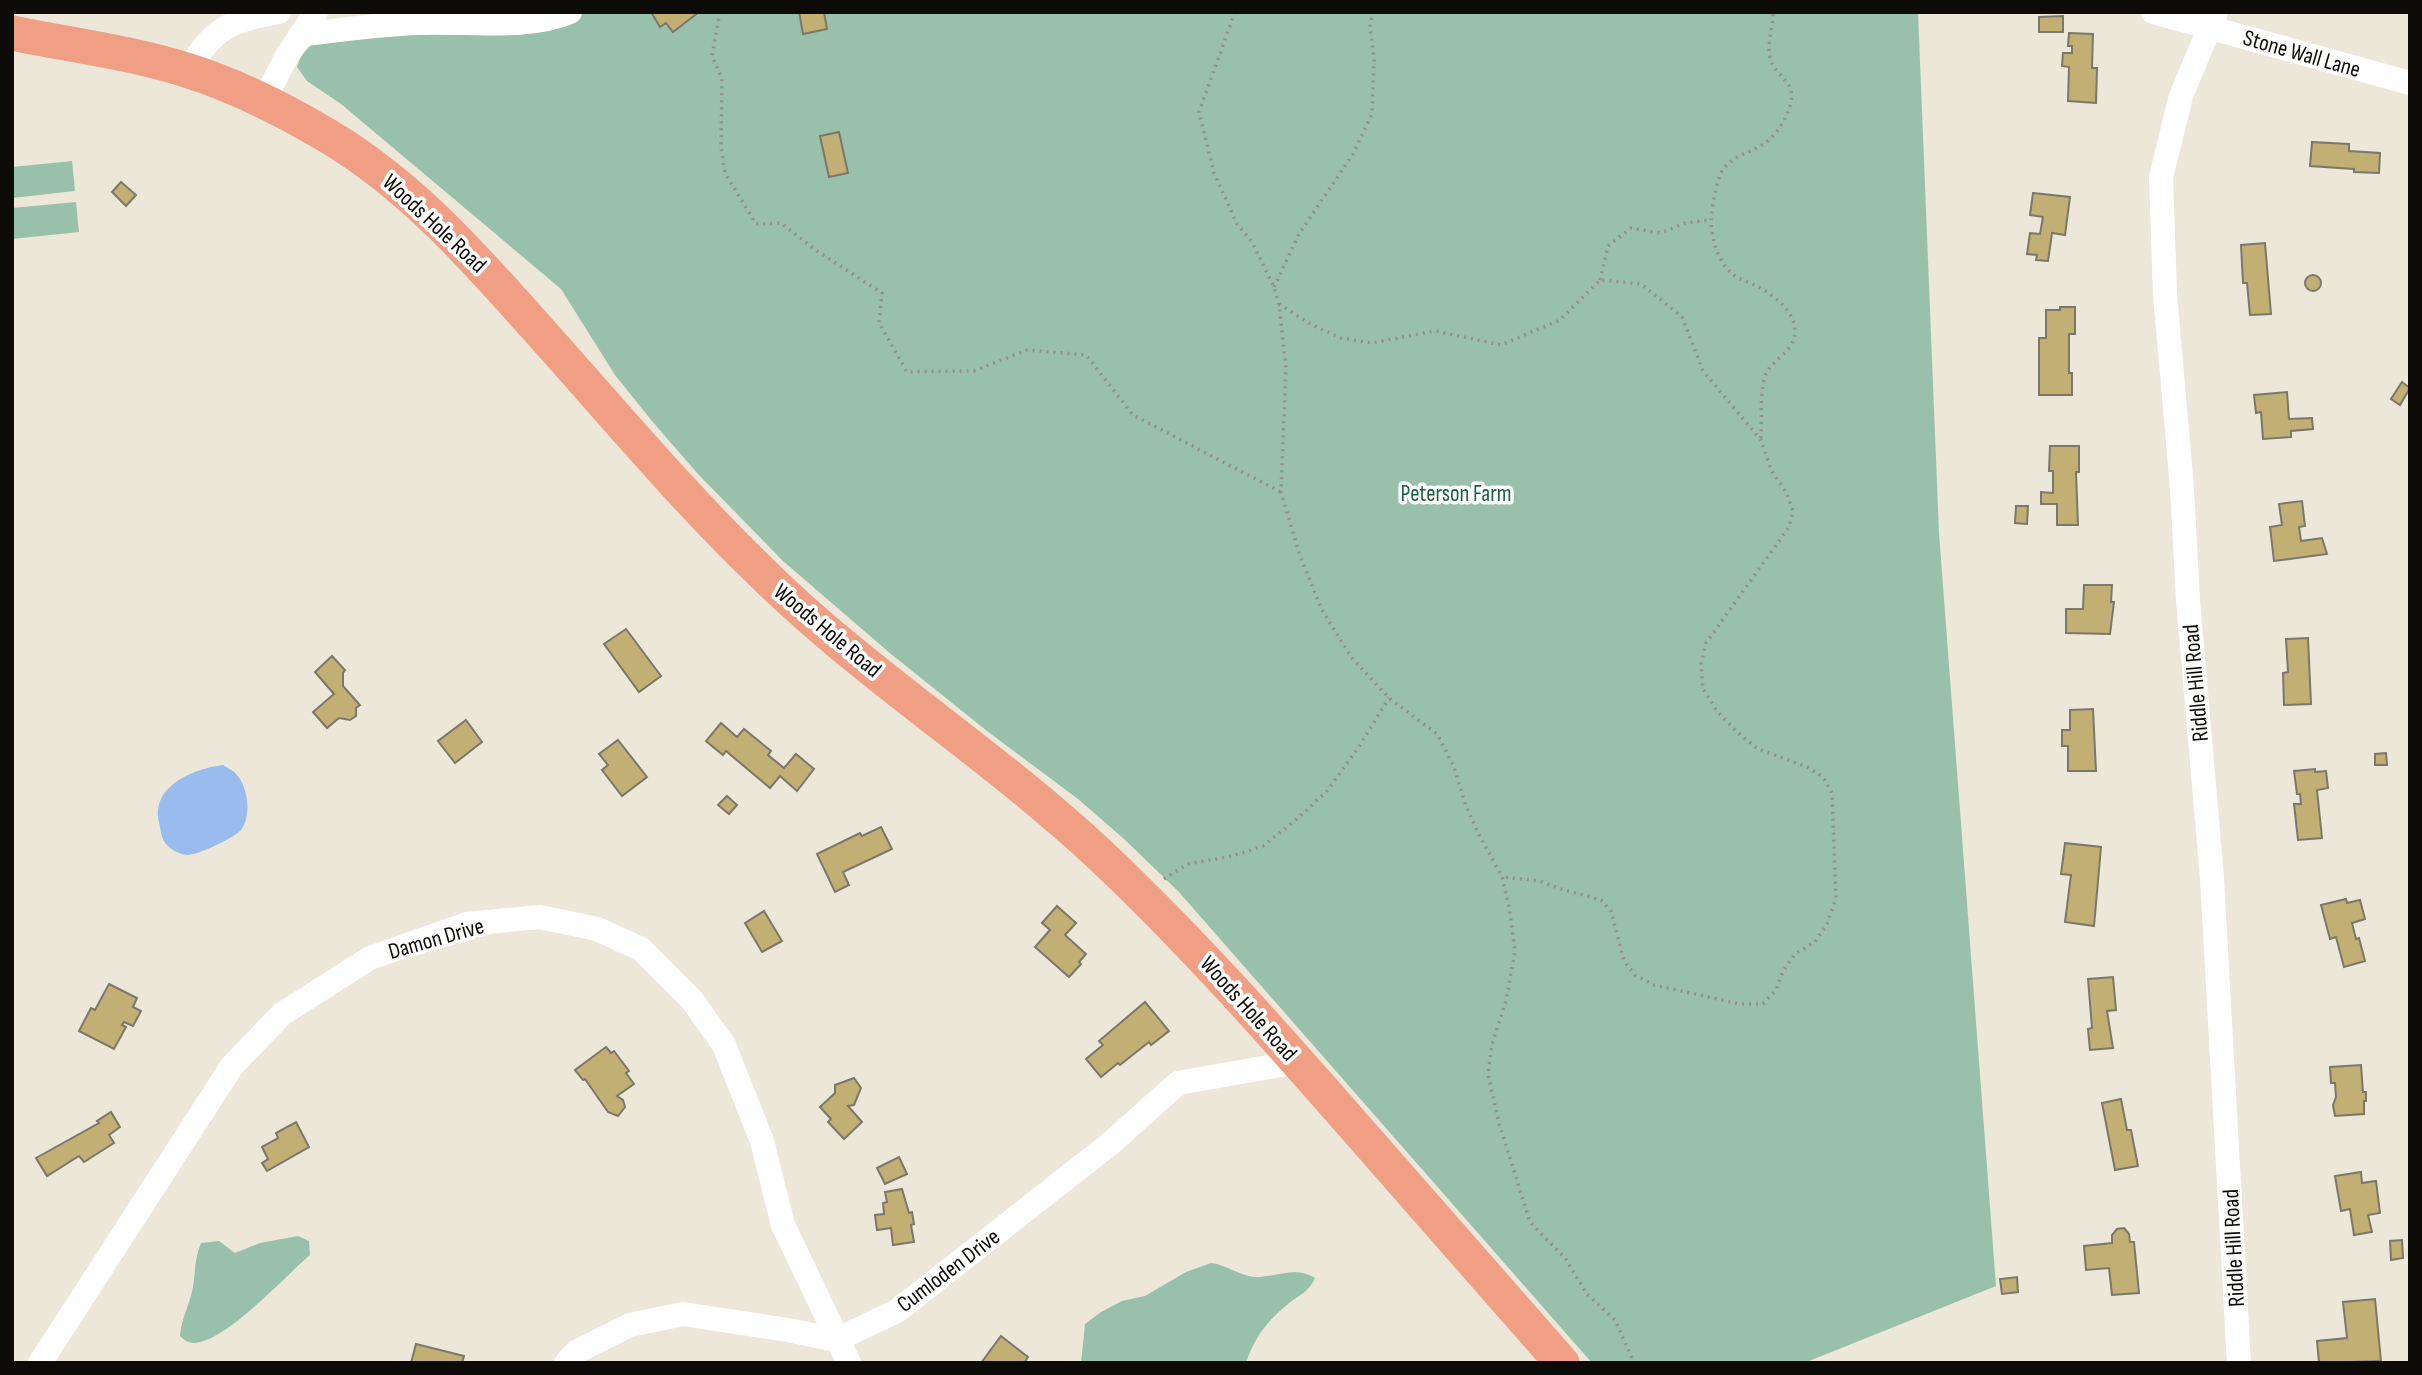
<svg xmlns="http://www.w3.org/2000/svg" width="2422" height="1375" font-family="'Sofia Sans Condensed',sans-serif">
<style>
.green{fill:#99c0aa}
.water{fill:#9abbed}
.building{fill:#c2af74;stroke:#7b776b;stroke-width:2}
.lines{fill:none;stroke-linecap:round;stroke-linejoin:round}
.path{stroke:#949086;stroke-width:3.5;stroke-dasharray:2 5;stroke-linecap:butt}
.minor{stroke:#fff;stroke-width:24}
.highway{stroke:#f09e84;stroke-width:35}
.labels{text-anchor:middle;stroke-width:7;stroke-linejoin:round;paint-order:stroke}
.street-label{font-size:23px;fill:#0d0b07;stroke:#fff}
.park-label{font-size:23px;fill:#186142;stroke:#fff}
</style>
<rect width="100%" height="100%" fill="#ece7d9"/>
<g class="green">
<polygon points="444,12 1918,12 1939,533 1996,1286 1804,1363 1592,1363 1178,891 1124,839 1078,799 987,731 891,654 783,561 698,474 652,421 615,375 561,289 341,104 307,81 297,67 301,56 312,44"/>
<polygon points="72,161 75,191 12,198 12,167"/>
<polygon points="76,202 79,232 12,239 12,208"/>
<path d="M298,1236L309,1241L310,1255C285,1276 226,1342 194,1343C188,1343 184,1340 180,1336C181,1319 190,1304 193,1287C196,1269 194,1261 201,1243L219,1241L235,1253L260,1243Z"/>
<path d="M1211,1263C1228,1265 1242,1278 1259,1277C1279,1276 1296,1266 1315,1278C1309,1292 1299,1295 1288,1304C1267,1321 1254,1338 1246,1363H1081L1085,1324L1101,1312L1122,1301L1145,1296L1186,1272Z"/>
</g>
<path class="water" d="M223,765C227,768 233,770 236,774C248,786 252,816 241,830C234,838 198,855 187,855C180,854 173,851 168,846C161,840 161,831 159,822C151,786 193,769 223,765Z"/>
<g class="building">
<polygon points="651,12 699,12 673,32 666,23 660,27"/>
<polygon points="799,12 824,12 827,29 803,34"/>
<polygon points="2063,16 2063,32 2039,32 2039,17"/>
<polygon points="2069,33 2093,34 2092,68 2097,68 2096,103 2068,101 2069,67 2062,66 2063,53 2072,53 2072,46 2068,46"/>
<polygon points="839,132 848,173 829,177 820,136"/>
<polygon points="2312,142 2349,144 2349,151 2380,153 2379,173 2354,172 2354,169 2310,166"/>
<polygon points="121,182 136,195 126,206 112,192"/>
<polygon points="2033,193 2070,197 2065,235 2052,233 2048,261 2036,260 2037,255 2027,254 2030,233 2040,234 2043,217 2030,215"/>
<polygon points="2265,243 2271,314 2250,315 2247,283 2243,283 2241,245"/>
<circle cx="2313" cy="283" r="8"/>
<polygon points="2060,307 2075,307 2075,334 2069,334 2069,373 2072,373 2072,395 2039,395 2039,338 2046,338 2046,310 2060,310"/>
<polygon points="2402,382 2410,388 2400,405 2391,399"/>
<polygon points="2287,392 2289,419 2312,418 2313,429 2291,431 2291,437 2263,439 2261,412 2256,413 2254,395"/>
<polygon points="2050,446 2079,446 2079,472 2076,472 2078,525 2057,525 2057,504 2041,504 2041,492 2053,493 2053,471 2049,471"/>
<polygon points="2302,501 2305,526 2299,527 2301,541 2322,538 2327,554 2274,561 2270,527 2282,525 2279,504"/>
<polygon points="2016,506 2028,506 2027,524 2015,523"/>
<polygon points="2084,585 2112,585 2111,602 2114,602 2110,634 2066,633 2066,609 2083,609"/>
<polygon points="626,629 661,676 639,692 604,644"/>
<polygon points="2308,638 2311,704 2284,705 2283,673 2288,672 2286,639"/>
<polygon points="332,656 345,670 343,673 343,686 360,705 356,708 356,716 350,720 339,718 327,728 313,712 334,694 315,672"/>
<polygon points="2093,709 2096,771 2068,771 2068,746 2062,746 2062,730 2070,730 2070,710"/>
<polygon points="466,720 482,742 455,763 438,741"/>
<polygon points="721,723 737,737 744,729 771,751 768,755 784,768 796,754 814,769 797,791 780,776 770,788 726,751 723,755 706,741"/>
<polygon points="618,740 647,777 622,796 602,770 608,765 599,754"/>
<polygon points="2386,753 2387,765 2375,765 2375,754"/>
<polygon points="2315,769 2315,772 2326,771 2328,788 2317,790 2322,838 2298,840 2294,804 2301,804 2300,794 2297,794 2294,771"/>
<polygon points="727,796 737,805 729,814 718,805"/>
<polygon points="881,827 892,849 843,872 849,885 835,892 817,854 860,833 862,836"/>
<polygon points="2065,843 2101,847 2094,926 2065,922 2071,875 2061,874"/>
<polygon points="2346,899 2347,903 2360,900 2365,919 2352,923 2356,939 2359,938 2365,961 2344,967 2336,937 2330,939 2321,905"/>
<polygon points="1057,906 1076,923 1065,935 1086,954 1079,962 1081,964 1069,977 1035,947 1050,930 1042,923"/>
<polygon points="764,911 782,941 762,952 745,923"/>
<polygon points="2113,977 2116,1010 2107,1011 2113,1048 2090,1050 2088,1029 2092,1028 2088,979"/>
<polygon points="109,984 137,998 133,1007 141,1011 133,1026 124,1022 122,1025 126,1027 114,1049 79,1031 91,1008 95,1010"/>
<polygon points="1145,1002 1169,1031 1151,1045 1149,1042 1120,1065 1118,1063 1101,1077 1086,1059 1103,1045 1099,1041"/>
<polygon points="606,1047 611,1053 614,1051 629,1071 626,1073 634,1084 617,1096 623,1100 625,1107 618,1116 608,1112 585,1079 583,1080 575,1070"/>
<polygon points="2361,1065 2363,1092 2366,1092 2366,1101 2364,1101 2364,1114 2335,1116 2333,1105 2336,1097 2335,1083 2331,1083 2330,1067"/>
<polygon points="854,1078 861,1088 854,1105 848,1106 862,1122 844,1139 828,1122 831,1119 820,1107 835,1093 835,1085"/>
<polygon points="2121,1099 2127,1130 2131,1130 2138,1166 2115,1170 2102,1103"/>
<polygon points="111,1112 120,1127 109,1135 114,1143 84,1162 79,1156 47,1176 36,1158 99,1123 97,1121"/>
<polygon points="296,1122 309,1147 267,1171 262,1163 268,1159 262,1147 278,1138 276,1133"/>
<polygon points="899,1157 907,1174 885,1184 877,1168"/>
<polygon points="2361,1172 2362,1183 2376,1181 2380,1213 2368,1215 2372,1232 2354,1235 2350,1209 2341,1211 2335,1176"/>
<polygon points="902,1189 909,1213 912,1212 914,1224 911,1225 914,1242 893,1245 891,1228 877,1230 875,1215 884,1214 883,1203 887,1202 885,1192"/>
<polygon points="2124,1228 2129,1234 2130,1242 2134,1242 2139,1293 2112,1295 2109,1268 2086,1270 2084,1246 2112,1243 2112,1235 2117,1229"/>
<polygon points="2402,1240 2403,1258 2391,1260 2390,1241"/>
<polygon points="2017,1277 2018,1292 2002,1294 2000,1279"/>
<polygon points="2375,1299 2381,1361 2319,1363 2317,1341 2347,1338 2343,1302"/>
<polygon points="1001,1336 1028,1357 1024,1363 981,1363"/>
<polygon points="416,1344 464,1356 462,1363 411,1363"/>
</g>
<g class="lines">
<g class="path">
<polyline points="720,12 712,56 722,79 721,147 725,173 756,224 781,223 817,251 882,293 879,323 907,372 974,371 1027,350 1086,355 1133,415 1281,492"/>
<polyline points="1235,12 1199,112 1214,173 1237,224 1252,242 1274,287 1279,304 1286,368 1281,492 1300,556 1322,610 1351,657 1389,698 1437,734 1454,767 1465,803 1477,831 1502,877 1509,907 1515,951 1506,1001 1492,1044 1488,1074 1499,1123 1530,1222 1565,1258 1587,1294 1615,1320 1632,1358 1629,1363"/>
<polyline points="1600,280 1608,246 1631,228 1660,233 1685,223 1711,220"/>
<polyline points="1274,287 1299,234 1353,154 1372,114 1374,60 1370,26 1373,12"/>
<polyline points="1279,304 1310,324 1341,338 1372,343 1435,331 1501,345 1560,320 1600,280 1641,284 1682,317 1703,371 1761,440 1771,470 1786,492 1793,511 1789,527 1706,643 1701,664 1703,689 1717,711 1738,733 1758,749 1807,767 1823,777 1832,793 1836,898 1827,924 1815,942 1795,954 1783,971 1776,990 1763,1004 1740,1004 1654,985 1635,975 1624,961 1611,911 1601,900 1561,889 1540,881 1502,877"/>
<path d="M1761,438C1762,418 1759,393 1766,374C1772,359 1795,352 1795,331C1795,310 1771,293 1754,285C1748,281 1741,280 1735,276C1718,264 1711,238 1711,219C1712,207 1717,176 1724,168C1735,155 1752,152 1765,143C1774,137 1783,124 1787,114C1802,80 1777,82 1770,58C1767,46 1772,29 1773,16L1772,12"/>
<polyline points="1164,879 1188,864 1232,856 1263,846 1298,818 1327,791 1360,745 1389,698"/>
</g>
<g class="minor">
<polyline points="2153,12 2410,83"/>
<polyline points="2216,12 2181,96 2161,177 2165,294 2182,488 2188,600 2212,878 2239,1363"/>
<path d="M300,35C340,30 380,24 419,23C465,21 529,30 570,12"/>
<path d="M188,71C212,28 232,20 279,12"/>
<polyline points="263,102 287,56 316,12"/>
<polyline points="40,1363 232,1066 282,1014 370,958 467,924 540,917 597,929 641,949 692,1000 724,1045 762,1141 783,1225 849,1363"/>
<polyline points="566,1363 576,1352 630,1325 683,1314 788,1330 836,1340 897,1311 1111,1143 1178,1083 1298,1062"/>
</g>
<path class="highway" d="M12,33C70,45 129,52 186,70C235,85 284,110 328,136C410,185 472,255 535,326C609,408 681,495 761,572C865,675 991,753 1098,853C1197,946 1286,1048 1376,1151C1438,1221 1500,1292 1562,1363"/>
</g>
<g class="labels">
<g class="street-label">
<text transform="translate(2302 53) rotate(16)" y="8">Stone Wall Lane</text>
<text transform="translate(435 223) rotate(43)" y="8">Woods Hole Road</text>
<text transform="translate(828 630) rotate(40)" y="8">Woods Hole Road</text>
<text transform="translate(2195 683) rotate(-95)" y="8">Riddle Hill Road</text>
<text transform="translate(436 938) rotate(-16)" y="8">Damon Drive</text>
<text transform="translate(1249 1008) rotate(48)" y="8">Woods Hole Road</text>
<text transform="translate(2233 1248) rotate(-93)" y="8">Riddle Hill Road</text>
<text transform="translate(948 1270) rotate(-37)" y="8">Cumloden Drive</text>
</g>
<g class="park-label">
<text x="1456" y="501">Peterson Farm</text>
</g>
</g>
<rect width="2422" height="1375" fill="none" stroke="#0d0b07" stroke-width="28"/>
</svg>
